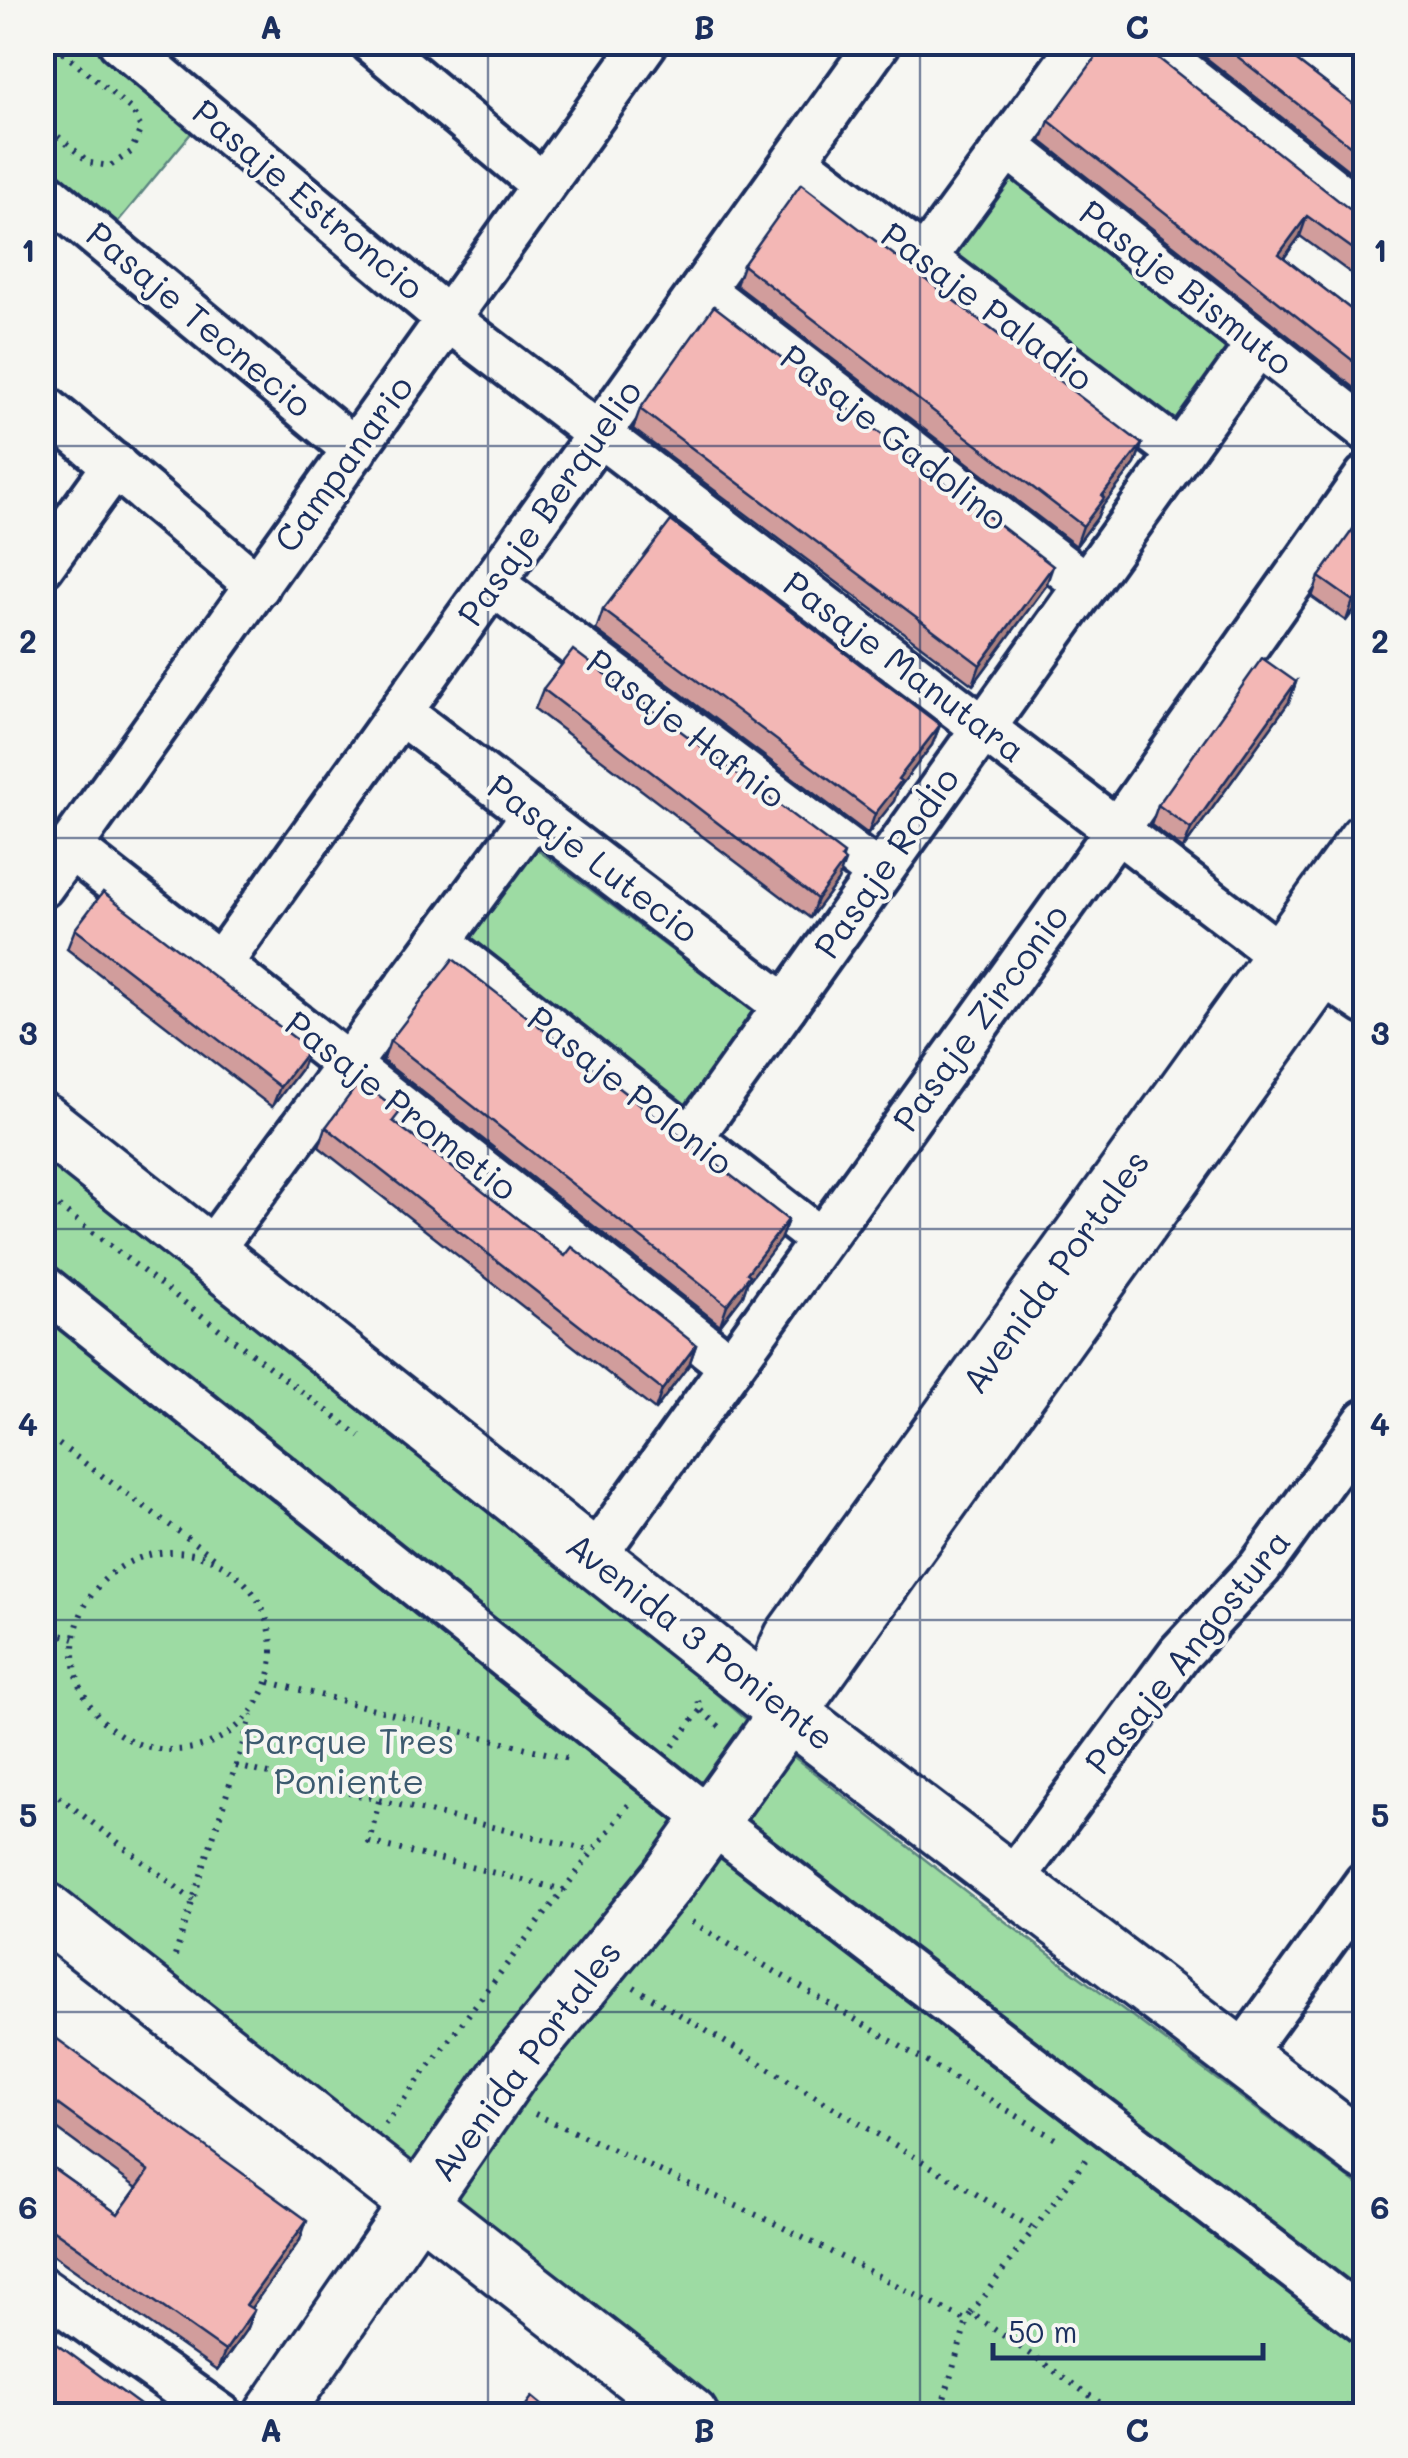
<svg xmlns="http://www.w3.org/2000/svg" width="1408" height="2458" font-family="Mali,sans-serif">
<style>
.green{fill:#9ddba3;stroke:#5c8580;stroke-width:2.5}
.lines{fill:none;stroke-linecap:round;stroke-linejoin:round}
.street-casing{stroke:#1b2f5e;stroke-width:50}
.secondary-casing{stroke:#1b2f5e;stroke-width:62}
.path{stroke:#1b2f5e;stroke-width:6;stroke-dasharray:2.5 8;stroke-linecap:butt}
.street{stroke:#f6f6f2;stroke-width:42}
.secondary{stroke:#f6f6f2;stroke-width:55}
.wall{fill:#d19d9c;stroke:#1b2f5e;stroke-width:2.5}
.shaded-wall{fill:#aa807f;stroke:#1b2f5e;stroke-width:2.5}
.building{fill:#f3b7b5;stroke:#1b2f5e;stroke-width:2.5}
.grid{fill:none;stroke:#1b2f5e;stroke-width:2.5;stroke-opacity:0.55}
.labels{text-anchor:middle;stroke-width:8;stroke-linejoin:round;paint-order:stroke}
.street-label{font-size:35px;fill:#1b2f5e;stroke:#f6f6f2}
.park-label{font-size:35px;fill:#3c5a6f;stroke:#f6f6f2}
.neatline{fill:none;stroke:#1b2f5e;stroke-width:4}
.grid-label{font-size:32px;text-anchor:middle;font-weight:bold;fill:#1b2f5e}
</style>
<rect width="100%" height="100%" fill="#f6f6f2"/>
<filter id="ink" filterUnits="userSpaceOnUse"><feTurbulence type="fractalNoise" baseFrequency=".01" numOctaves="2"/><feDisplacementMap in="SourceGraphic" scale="20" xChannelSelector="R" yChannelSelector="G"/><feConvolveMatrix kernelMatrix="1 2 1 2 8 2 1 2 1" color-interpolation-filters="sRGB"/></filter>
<g filter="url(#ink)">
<g class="green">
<polygon points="42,43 96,43 197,126 116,224 43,164"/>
<polygon points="1010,173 1239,346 1174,432 945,259"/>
<polygon points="531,845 761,1017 688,1115 457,944"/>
<polygon points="42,1147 591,1586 748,1721 982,1904 1365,2190 1365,2415 715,2415 43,1888"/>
</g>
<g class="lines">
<defs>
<g id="street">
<polyline points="120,42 448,319 1283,957 1320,972 1366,1003"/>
<polyline points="372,42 543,185"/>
<polyline points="1145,42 1366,216"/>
<polyline points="1007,146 1366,429"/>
<polyline points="795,160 1180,453"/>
<polyline points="42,190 355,450"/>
<polyline points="924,259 1083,42"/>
<polyline points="702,290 1086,585"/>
<polyline points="42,405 258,586"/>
<polyline points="42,566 115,465"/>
<polyline points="493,584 879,874"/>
<polyline points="401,713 785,1006"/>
<polyline points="70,847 731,1366"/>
<polyline points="42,886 646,42"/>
<polyline points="439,942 821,1240"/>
<polyline points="220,964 879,42"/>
<polyline points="690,1139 1258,344"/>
<polyline points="209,1253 534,814"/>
<polyline points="42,1286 729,1835 1366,2323"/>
<polyline points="593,1558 1117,830 1366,477"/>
<polyline points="1010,1883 1180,1653 1260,1567 1366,1421"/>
<polyline points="1240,2057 1366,1883"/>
<polyline points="42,2289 221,2416"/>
</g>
<g id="secondary">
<polyline points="42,1121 790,1714 1366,2153"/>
<path d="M790,1714C777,1686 778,1664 792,1638L1366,841"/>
<polyline points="42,1909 690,2416"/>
<polyline points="272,2416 512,2069 668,1880 1366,907"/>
</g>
</defs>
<use href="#street" class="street-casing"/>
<use href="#secondary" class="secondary-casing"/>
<g class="path">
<polyline points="42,123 90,163 110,166 131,152 141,128 132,110 50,42"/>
<polyline points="42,1194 360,1436"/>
<polyline points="42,1432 215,1558"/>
<circle cx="173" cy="1651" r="99"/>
<polyline points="42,1629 74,1639"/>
<polyline points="269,1682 569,1759"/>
<polyline points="698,1701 701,1710 722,1729"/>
<polyline points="673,1746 702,1708"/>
<polyline points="236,1766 593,1851"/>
<polyline points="42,1784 193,1900"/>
<polyline points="379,1801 369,1842 564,1890"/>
<polyline points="692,1922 1059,2141"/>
<polyline points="175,1956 252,1715"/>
<polyline points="634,1987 1034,2229"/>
<polyline points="535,2114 776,2224 967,2321 939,2416"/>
<polyline points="385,2124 629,1804"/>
<polyline points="971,2313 1087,2158"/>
<polyline points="969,2316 971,2313 1119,2416"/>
<polyline points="1351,2360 1366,2371"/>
<polyline points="1343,2416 1366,2373"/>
</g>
<use href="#street" class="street"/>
<use href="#secondary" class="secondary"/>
</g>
<g class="wall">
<polygon points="1186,42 1272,42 1366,114 1366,184"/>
<polygon points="1049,121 1366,219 1366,257 1352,274 1300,236 1284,258 1366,321 1366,397 1041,141"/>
<polygon points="743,265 1142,444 1135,464 1101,508 1097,518 1076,546 736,285"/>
<polygon points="640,409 1046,586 973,685 633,429"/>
<polygon points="1319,577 1366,594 1346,621 1312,597"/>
<polygon points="603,610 940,725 932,745 898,789 894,801 868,834 596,630"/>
<polygon points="1296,682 1289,702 1183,849 1151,825 1158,805"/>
<polygon points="543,689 843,859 838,881 810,918 535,709"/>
<polygon points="75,929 301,1069 272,1107 67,949"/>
<polygon points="390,1041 788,1220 780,1240 747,1283 743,1295 720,1325 383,1061"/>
<polygon points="395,1124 565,1256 696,1345 689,1365 655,1410 319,1147 326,1127"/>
<polygon points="42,2028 300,2240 251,2308 254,2310 246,2330 217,2371 42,2247 42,2160 118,2214 137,2188 42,2118"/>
</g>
<g class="shaded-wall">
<polygon points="1307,216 1300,236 1272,274 1279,254"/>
<polygon points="1366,246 1366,257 1352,274 1360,254"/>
<polygon points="1142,444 1135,464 1101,508 1097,518 1076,546 1083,526 1102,496"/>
<polygon points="1053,566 1046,586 973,685 980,665"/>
<polygon points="1366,585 1366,594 1346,621 1353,601"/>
<polygon points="1296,682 1289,702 1183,849 1191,829"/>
<polygon points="940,725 932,745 898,789 894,801 868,834 875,814 898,779"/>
<polygon points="844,854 839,869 845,861 838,881 810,918 817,899"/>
<polygon points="309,1049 301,1069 272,1107 280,1087"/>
<polygon points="788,1220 780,1240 747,1283 743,1295 720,1325 727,1305 747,1273"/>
<polygon points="696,1345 689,1365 655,1410 662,1390"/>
<polygon points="307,2220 300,2240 239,2325 246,2305"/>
<polygon points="254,2310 246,2330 217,2371 225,2351"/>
</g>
<g class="building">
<polygon points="1107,42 1138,42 1358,216 1366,219 1366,246 1360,254 1307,216 1279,254 1366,321 1366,371 1049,121"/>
<polygon points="1219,42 1272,42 1366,114 1366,158"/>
<polygon points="801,184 1142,444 1102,496 1104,498 1083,526 743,265"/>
<polygon points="714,306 1053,566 980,665 640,409"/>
<polygon points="1366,511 1366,585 1353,601 1319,577"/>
<polygon points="671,521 940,725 898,779 901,781 875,814 603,610"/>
<polygon points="573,650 844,854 841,858 845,861 817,899 543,689"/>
<polygon points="1262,658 1296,682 1191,829 1158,805"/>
<polygon points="103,892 309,1049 280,1087 75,929"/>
<polygon points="453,959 788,1220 747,1273 750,1275 727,1305 390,1041"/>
<polygon points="360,1081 400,1112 393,1121 565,1256 572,1247 696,1345 662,1390 326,1127"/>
<polygon points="42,2028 307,2220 246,2305 254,2310 225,2351 42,2222 42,2160 118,2214 149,2171 42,2093"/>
<polygon points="42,2333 155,2416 42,2416"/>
<polygon points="532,2397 555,2416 518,2416"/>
</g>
</g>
<path class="grid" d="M488,42V2416M920,42V2416M42,446H1366M42,838H1366M42,1229H1366M42,1620H1366M42,2012H1366"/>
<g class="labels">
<g class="street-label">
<text transform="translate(308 200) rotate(40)" y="12">Pasaje Estroncio</text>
<text transform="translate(1186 288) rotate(38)" y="12">Pasaje Bismuto</text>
<text transform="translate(987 307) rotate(37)" y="12">Pasaje Paladio</text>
<text transform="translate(199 320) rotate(40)" y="12">Pasaje Tecnecio</text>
<text transform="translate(894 438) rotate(38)" y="12">Pasaje Gadolino</text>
<text transform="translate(344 464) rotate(-54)" y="12">Campanario</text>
<text transform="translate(550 503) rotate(-55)" y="12">Pasaje Berquelio</text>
<text transform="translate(904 667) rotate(37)" y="12">Pasaje Manutara</text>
<text transform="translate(686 729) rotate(37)" y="12">Pasaje Hafnio</text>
<text transform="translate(593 859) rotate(37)" y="12">Pasaje Lutecio</text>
<text transform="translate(887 863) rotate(-55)" y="12">Pasaje Rodio</text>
<text transform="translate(981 1018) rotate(-54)" y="12">Pasaje Zirconio</text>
<text transform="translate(630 1091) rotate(38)" y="12">Pasaje Polonio</text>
<text transform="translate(401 1106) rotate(38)" y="12">Pasaje Prometio</text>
<text transform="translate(1056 1272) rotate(-54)" y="12">Avenida Portales</text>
<text transform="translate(700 1642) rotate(38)" y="12">Avenida 3 Poniente</text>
<text transform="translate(1188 1652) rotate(-51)" y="12">Pasaje Angostura</text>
<text transform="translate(526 2061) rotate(-53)" y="12">Avenida Portales</text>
</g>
<g class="park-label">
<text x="349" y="1754">Parque Tres<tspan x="349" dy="40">Poniente</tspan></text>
</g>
</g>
<rect width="1408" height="2458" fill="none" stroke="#f6f6f2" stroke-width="110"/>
<path d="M993 2343v15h270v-15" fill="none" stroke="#1b2f5e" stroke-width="5"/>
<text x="1008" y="2343" font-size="30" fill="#1b2f5e" stroke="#f6f6f2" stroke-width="8" paint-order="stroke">50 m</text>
<rect x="55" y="55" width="1298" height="2348" class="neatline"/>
<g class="grid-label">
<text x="271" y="39">A</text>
<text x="704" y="39">B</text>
<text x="1137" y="39">C</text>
<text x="28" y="262">1</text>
<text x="1380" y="262">1</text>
<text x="28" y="653">2</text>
<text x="1380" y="653">2</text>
<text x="28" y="1045">3</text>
<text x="1380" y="1045">3</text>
<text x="28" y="1436">4</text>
<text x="1380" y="1436">4</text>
<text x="28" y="1827">5</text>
<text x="1380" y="1827">5</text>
<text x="28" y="2219">6</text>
<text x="1380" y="2219">6</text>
<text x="271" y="2442">A</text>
<text x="704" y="2442">B</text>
<text x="1137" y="2442">C</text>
</g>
</svg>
